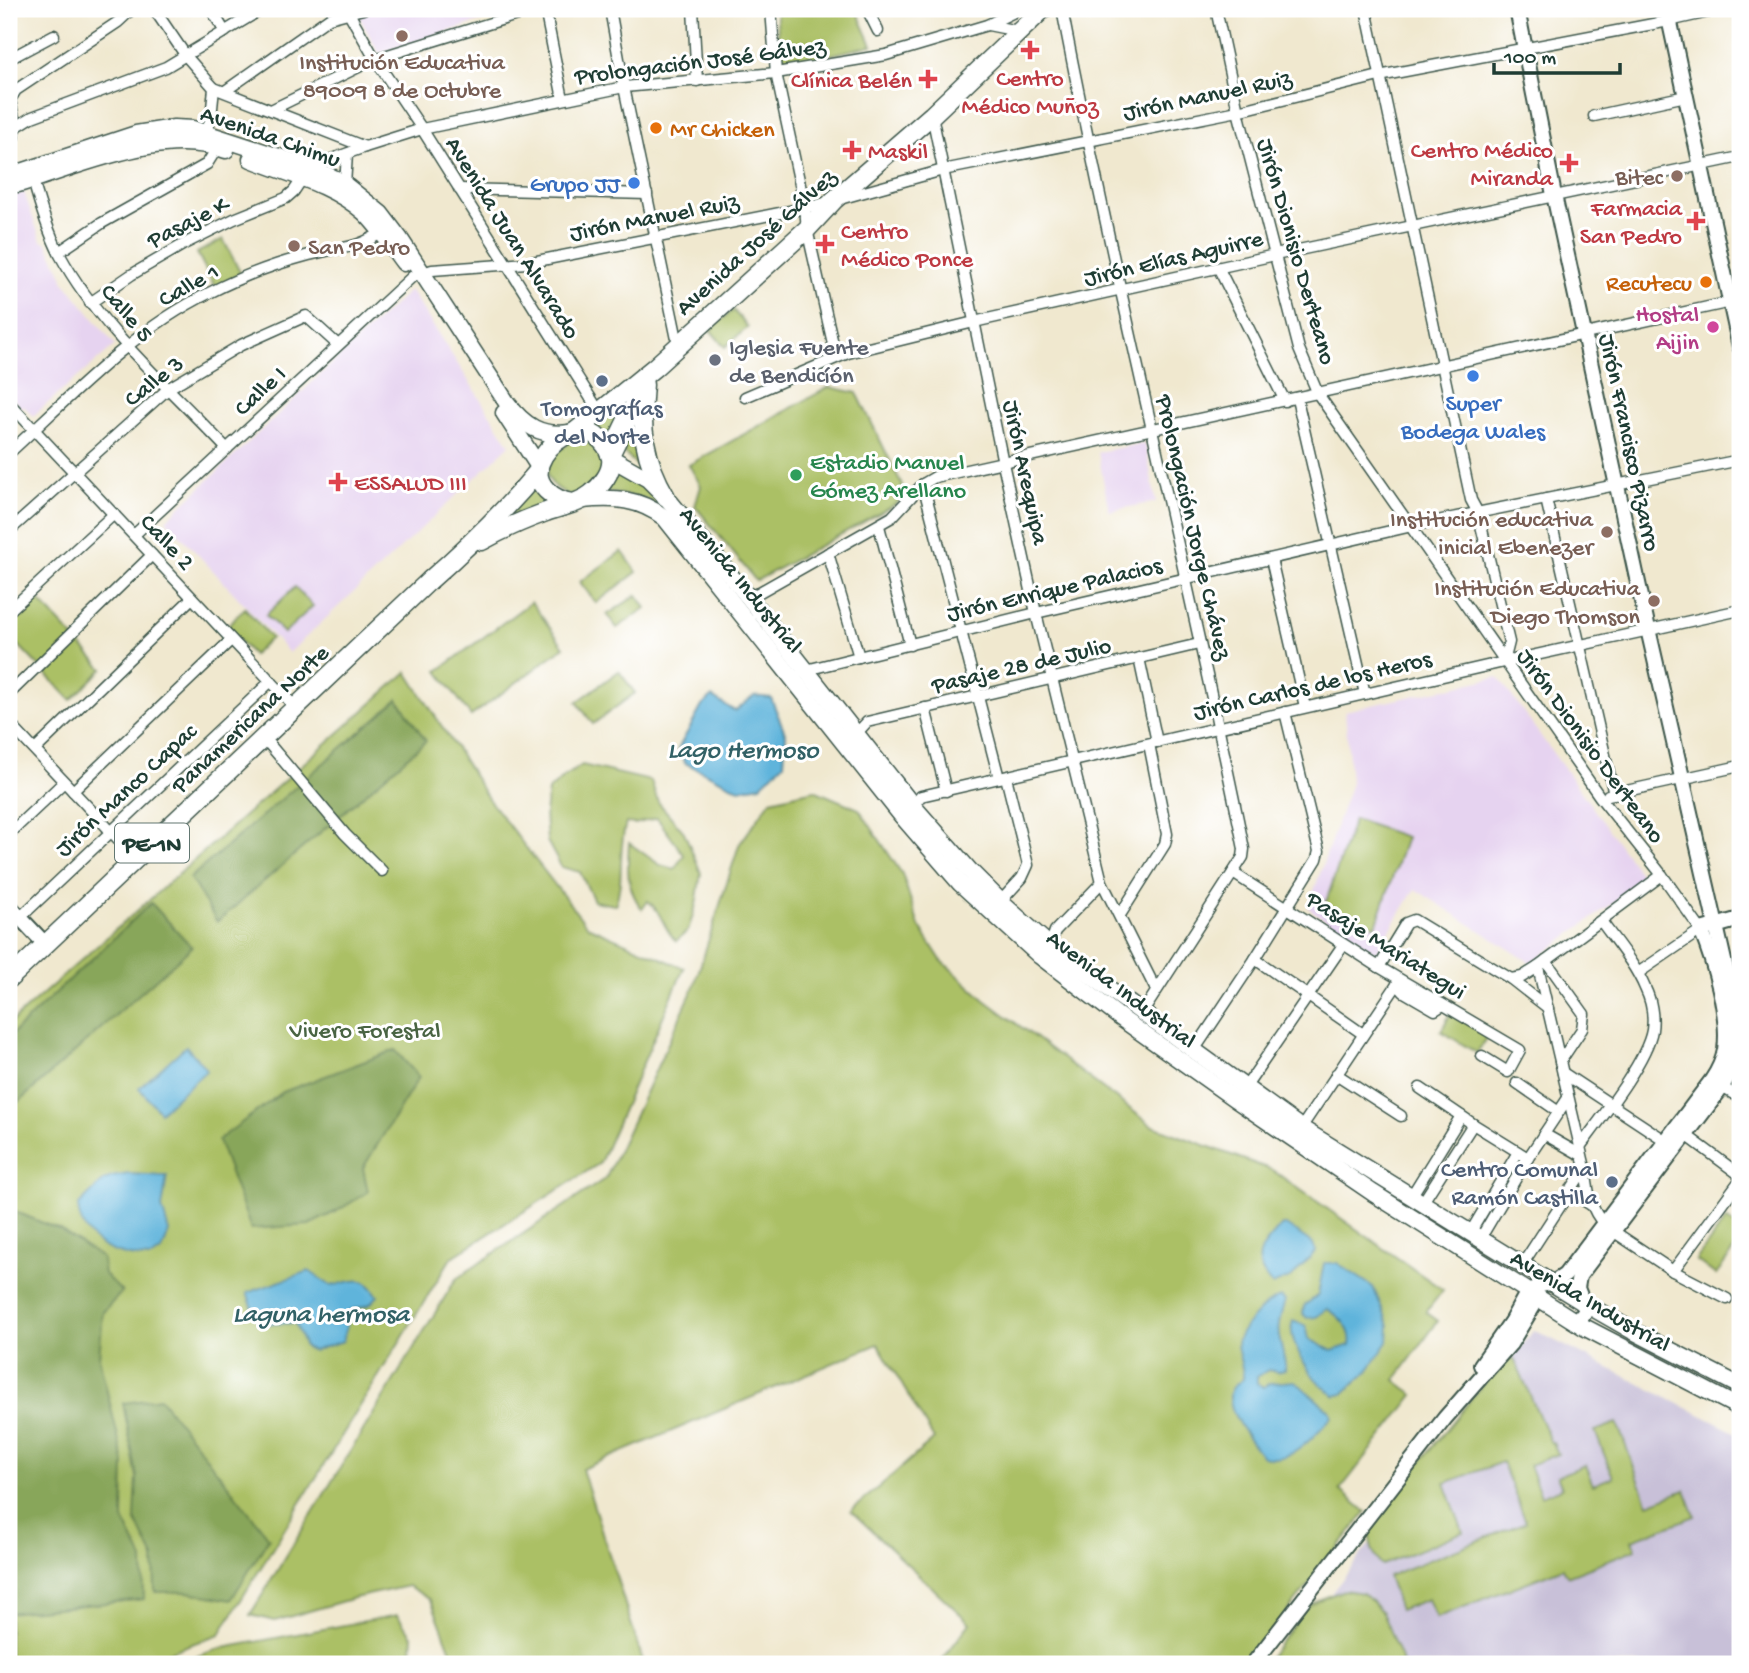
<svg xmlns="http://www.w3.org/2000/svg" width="1749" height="1673" font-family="'Gochi Hand',sans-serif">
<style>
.built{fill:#e6d3f0}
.industrial{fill:#c8c0d8}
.green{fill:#abc065;stroke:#657e4c;stroke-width:2}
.forest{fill:#88a65a;stroke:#547247;stroke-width:2}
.water{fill:#5fb4db;stroke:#3f7888;stroke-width:2}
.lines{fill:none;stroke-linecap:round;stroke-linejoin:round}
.street-casing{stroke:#3e574b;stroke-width:13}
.secondary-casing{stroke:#3e574b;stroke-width:18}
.primary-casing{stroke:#3e574b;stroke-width:19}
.highway-casing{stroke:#3e574b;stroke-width:21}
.street{stroke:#fff;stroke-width:10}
.secondary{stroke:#fff;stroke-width:14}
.primary{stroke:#fff;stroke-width:16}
.highway{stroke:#fff;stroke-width:18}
.education-dot{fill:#8d6e63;stroke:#fff;stroke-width:2.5}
.health-dot{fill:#e0444e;stroke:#fff;stroke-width:2.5}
.food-dot{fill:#e8710a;stroke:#fff;stroke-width:2.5}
.shop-dot{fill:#3f7fe0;stroke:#fff;stroke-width:2.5}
.hotel-dot{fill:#d1479c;stroke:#fff;stroke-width:2.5}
.worship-dot{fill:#6b7280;stroke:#fff;stroke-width:2.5}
.service-dot{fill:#5c6f8a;stroke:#fff;stroke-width:2.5}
.leisure-dot{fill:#2e9e5b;stroke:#fff;stroke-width:2.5}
.labels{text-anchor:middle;stroke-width:6;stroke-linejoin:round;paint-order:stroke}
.shield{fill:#fff;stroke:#627771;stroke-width:2}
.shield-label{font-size:23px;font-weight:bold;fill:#1f3d34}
.street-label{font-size:24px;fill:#1f3d34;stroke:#fff}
.education-label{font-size:24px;fill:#785e54;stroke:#fff;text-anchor:end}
.health-label{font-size:24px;fill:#be3a42;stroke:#fff;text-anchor:end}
.food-label{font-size:24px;fill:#c56008;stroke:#fff;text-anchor:start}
.shop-label{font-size:24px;fill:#366cbe;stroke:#fff;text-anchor:end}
.hotel-label{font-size:24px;fill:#b23c85;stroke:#fff;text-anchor:end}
.worship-label{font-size:24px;fill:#5b616d;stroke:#fff;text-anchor:start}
.service-label{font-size:24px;fill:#4e5e75;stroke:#fff}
.leisure-label{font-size:24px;fill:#27864d;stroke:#fff;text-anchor:start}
.park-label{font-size:24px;fill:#496443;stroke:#fff}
.water-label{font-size:26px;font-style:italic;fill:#326166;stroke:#fff}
</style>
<rect width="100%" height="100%" fill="#fff"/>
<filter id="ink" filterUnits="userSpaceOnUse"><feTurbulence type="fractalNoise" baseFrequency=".0143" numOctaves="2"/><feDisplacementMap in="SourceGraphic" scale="14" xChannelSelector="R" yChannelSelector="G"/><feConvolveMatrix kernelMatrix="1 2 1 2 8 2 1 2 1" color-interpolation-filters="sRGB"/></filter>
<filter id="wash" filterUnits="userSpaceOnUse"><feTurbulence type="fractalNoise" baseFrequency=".00686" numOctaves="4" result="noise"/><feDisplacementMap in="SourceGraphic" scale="28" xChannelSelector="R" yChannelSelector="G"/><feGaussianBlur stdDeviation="1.57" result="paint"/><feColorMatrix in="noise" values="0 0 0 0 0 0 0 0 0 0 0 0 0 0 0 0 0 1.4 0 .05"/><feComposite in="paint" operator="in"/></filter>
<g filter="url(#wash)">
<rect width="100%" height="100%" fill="#f0e8cf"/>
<g class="built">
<polygon points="377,9 520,9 379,53 360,18 361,14"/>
<polygon points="24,192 41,241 46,242 62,274 63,280 115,345 33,416 24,406 21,408 9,394 9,197"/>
<polygon points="410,290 510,445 289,653 166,520"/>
<polygon points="1145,443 1156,502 1109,511 1098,452"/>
<polygon points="1740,624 1740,663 1735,665 1727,627"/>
<polygon points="1498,677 1645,880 1531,963 1415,889 1376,953 1308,908 1351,783 1345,711"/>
</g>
<polygon class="industrial" points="1534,1330 1740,1435 1740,1664 1277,1664"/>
<g class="green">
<polygon points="776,9 856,9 872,45 781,67"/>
<polygon points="223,239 241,274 215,287 197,253"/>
<polygon points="733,310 748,327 725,347 710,330"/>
<polygon points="829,387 857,393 902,485 898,503 756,581 695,506 701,486 689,465"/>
<polygon points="629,396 612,441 595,429 595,425"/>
<polygon points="632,423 634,423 643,469 641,469 622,451"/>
<path d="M575,438L594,442L605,463L598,480L573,497C531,478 546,460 575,438Z"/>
<path d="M617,465L666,500L793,666L668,513C643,492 634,499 605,491Z"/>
<polygon points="532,482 548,506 501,525"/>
<polygon points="622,551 637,572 596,603 580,582"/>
<polygon points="295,587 313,606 284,633 266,615"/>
<polygon points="33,594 103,669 71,700 9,635 9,618"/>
<polygon points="637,595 646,608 617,628 607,615"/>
<polygon points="531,602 564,647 471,716 438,671"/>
<polygon points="245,608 271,638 253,655 226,627"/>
<polygon points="619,671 635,693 593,724 577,702"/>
<polygon points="407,672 489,800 587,926 684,968 600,1163 451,1258 220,1634 136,1664 9,1664 9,1024"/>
<path d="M582,765L651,781L658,802L684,832L701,873L696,905L688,931L676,941C662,927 663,913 648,901L642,909C626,888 627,868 629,843L660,865L674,869L684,855L657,818L635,824L626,823C617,852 625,878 615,905L594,901L580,872L561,867L547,841L545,813L548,791L564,777Z"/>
<polygon points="814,790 859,809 902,874 919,926 941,960 985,1000 1153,1126 1272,1170 1443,1290 1426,1312 1438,1321 1395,1380 1414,1395 1340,1490 1366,1512 1246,1664 939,1664 970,1623 851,1511 934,1439 878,1344 582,1469 644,1664 456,1664 431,1600 408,1586 354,1598 275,1621 250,1615 456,1279 606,1178 693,989 739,845 771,800"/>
<polygon points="1354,819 1406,837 1376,926 1324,908"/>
<polygon points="1452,1011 1489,1033 1477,1053 1441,1031"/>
<polygon points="1726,1219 1740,1229 1740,1241 1716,1275 1696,1260"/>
<path d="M1509,1357L1515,1361L1551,1443L1553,1442L1558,1454L1529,1465L1541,1496L1562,1488L1557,1476L1585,1465L1593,1485L1613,1477L1595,1431L1617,1423L1648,1504L1685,1490L1695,1516L1632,1540L1636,1549L1567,1576L1563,1568L1436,1618L1428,1599L1400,1610L1388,1576L1526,1522L1502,1462L1445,1483L1463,1532L1382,1565C1371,1555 1369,1539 1370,1525L1503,1359Z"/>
<polygon points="1344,1590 1363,1593 1382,1612 1403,1664 1264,1664 1306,1608 1316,1601"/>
<polygon points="397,1615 413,1637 411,1664 175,1664 218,1649"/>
</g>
<g class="forest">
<polygon points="398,699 426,741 217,922 190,878"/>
<polygon points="151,903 192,947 13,1107 9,1103 9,1037"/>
<polygon points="395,1050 419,1077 363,1168 368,1192 337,1211 309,1225 251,1229 218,1140 283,1092"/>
<polygon points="9,1209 60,1230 102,1258 104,1274 122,1292 103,1312 99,1358 124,1462 123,1519 143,1559 144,1599 9,1613"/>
<polygon points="160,1398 269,1538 231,1600 187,1592 155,1592 154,1558 135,1519 137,1477 123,1403"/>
</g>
<g class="water">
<polygon points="754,696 771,698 786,735 784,763 761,785 739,789 685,763 678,749 702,706 712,697 735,711"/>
<polygon points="186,1046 207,1070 160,1112 139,1088"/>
<path d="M129,1174L167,1176L162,1208L169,1232L162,1251L150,1258C116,1257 81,1244 78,1206L103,1181L111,1177Z"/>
<path d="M1282,1225H1286L1312,1243L1316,1251L1292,1277L1272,1285C1248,1258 1262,1248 1282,1225Z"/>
<path d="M1324,1263H1337L1373,1287L1389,1325L1388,1342L1368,1371L1343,1394L1335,1396C1328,1390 1319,1384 1314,1377C1304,1364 1287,1337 1293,1321L1306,1326L1309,1339L1332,1351L1350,1345C1353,1330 1340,1316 1327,1309L1316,1317L1307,1318L1303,1314L1304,1306L1318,1295Z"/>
<path d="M309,1271L331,1286C354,1281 364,1273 378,1296L369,1305L351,1310L343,1341L313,1351L305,1347L295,1323L259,1324L247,1293Z"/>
<path d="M1281,1297L1285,1301C1281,1314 1276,1328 1280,1341C1282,1352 1286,1359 1285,1370L1278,1372L1268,1370L1257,1377V1383L1263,1387L1271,1383L1295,1381L1331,1412L1332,1417C1312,1437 1294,1464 1263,1457C1251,1441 1230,1417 1230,1397C1229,1388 1237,1384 1243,1379C1244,1367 1238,1357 1237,1345C1237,1331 1267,1300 1281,1297Z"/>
</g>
</g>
<g filter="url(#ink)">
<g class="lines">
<defs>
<g id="street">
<polyline points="154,9 186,56 214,88 211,118 206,132"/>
<polyline points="211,9 225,32"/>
<polyline points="349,9 349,13 375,59 422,129 600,413"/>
<polyline points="545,9 563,99"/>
<polyline points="610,9 624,87 678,344"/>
<polyline points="693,9 697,81"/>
<polyline points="771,9 776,73 805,208 807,229 836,357"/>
<polyline points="867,9 878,31"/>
<path d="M1062,9C1116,290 1187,568 1244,849L1243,857L1141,1015"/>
<polyline points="1216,9 1238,111 1299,349 1318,394 1600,797 1662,875 1701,930 1638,973"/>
<polyline points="1366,9 1471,500 1478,513 1509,642 1504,662"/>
<polyline points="988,25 1018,31"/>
<polyline points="9,59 54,35"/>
<polyline points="214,88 365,147"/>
<polyline points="225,91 329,18 363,9"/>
<polyline points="273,109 375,59 536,9"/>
<polyline points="932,115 1003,463 1036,613 1102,882 1156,990"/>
<polyline points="1594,116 1686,96"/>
<polyline points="16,127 10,100 16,90 118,22 132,9"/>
<polyline points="9,154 16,127 32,117 166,67 262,9"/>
<path d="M33,180C40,206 48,231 60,255C101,330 169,387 227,449"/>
<polyline points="345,185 347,154"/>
<polyline points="459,189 647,194"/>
<polyline points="843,198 943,170 1238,111 1379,76 1669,21 1722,9"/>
<polyline points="59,252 102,223 207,164 219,145"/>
<polyline points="1219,269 1285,401"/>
<polyline points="90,303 131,275 186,243 234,219 286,198 294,191 310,167 365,147 422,129 624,87 776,73 886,55 987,25 1012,13 1015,9"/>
<polyline points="745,397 848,353 974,322 1275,255 1740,157"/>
<polyline points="1297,399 1365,694"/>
<polyline points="9,403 296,708"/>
<path d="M9,453C71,396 132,331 209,293C240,277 275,264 309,255C341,246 354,251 384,231"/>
<polyline points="923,484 999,778"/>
<polyline points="1546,499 1614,794"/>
<polyline points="879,526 910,645"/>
<polyline points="9,531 169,388 241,345 306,316 338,345"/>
<polyline points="134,535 413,276 432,270 527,263 805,208 829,202"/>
<polyline points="828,553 859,657"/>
<polyline points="1271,559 1305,707"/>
<polyline points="749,598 892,517 923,484 935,477 1740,300"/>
<polyline points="9,611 114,514"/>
<polyline points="1139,658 1157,742"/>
<polyline points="802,671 1036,613 1412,526 1740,460"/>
<polyline points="9,694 152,555"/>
<polyline points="925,708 946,791"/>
<polyline points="9,723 136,858"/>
<polyline points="857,733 867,722 1199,644"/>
<polyline points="264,738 345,834 382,871"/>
<polyline points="35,750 192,598"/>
<polyline points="73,791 231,640"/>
<polyline points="1608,795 1740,766"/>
<polyline points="910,809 921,796 1504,662 1740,610"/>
<polyline points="9,834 64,782"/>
<polyline points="1233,873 1379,967 1520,1050 1508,1072 1482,1056"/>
<polyline points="1000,902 1022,878 1028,865 1006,777"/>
<polyline points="1120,915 1165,844 1167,834 1149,744"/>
<polyline points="9,928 271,681"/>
<polyline points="1050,946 1055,931 1102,882"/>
<polyline points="1255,959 1363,1034"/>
<polyline points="1546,961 1584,1014 1582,1029 1560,1062"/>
<polyline points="1379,967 1406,923 1414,920 1511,979 1548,1008"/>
<path d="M1538,967L1585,1168C1588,1189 1589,1208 1604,1224"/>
<polyline points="1511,979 1522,977 1538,967 1662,875"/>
<polyline points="1397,984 1404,992 1435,1010 1443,1005"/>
<polyline points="1193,1052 1255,959 1317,859 1319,851 1285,712"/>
<polyline points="1563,1073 1666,1141"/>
<polyline points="1336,1074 1401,1116"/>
<polyline points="1517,1083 1559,1112"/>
<polyline points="1722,1087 1740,1098"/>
<polyline points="1245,1088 1343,945"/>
<polyline points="1420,1088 1473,1124 1528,1158"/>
<polyline points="1301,1128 1400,980"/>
<polyline points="1682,1132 1740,1175"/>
<polyline points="1544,1134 1581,1155"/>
<path d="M1579,1148C1599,1121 1647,1061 1652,1030C1654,1016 1651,1000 1645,988C1635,964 1616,942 1601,921"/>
<polyline points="1569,1191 1591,1205"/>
<polyline points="1412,1195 1461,1116"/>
<polyline points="1423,1202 1473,1124"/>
<polyline points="1613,1231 1673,1271 1727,1299"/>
<polyline points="1470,1233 1518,1152"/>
<polyline points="1480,1239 1528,1158 1568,1098"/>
<polyline points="1522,1265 1585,1168"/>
<polyline points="1673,1271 1740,1180"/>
</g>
<g id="secondary">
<polyline points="1517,9 1554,195 1648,629 1736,1013 1739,1038 1737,1053 1733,1066 1722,1087 1579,1276 1577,1288 1586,1311 1580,1318 1571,1319"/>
<polyline points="1667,9 1740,347"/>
<polyline points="9,906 45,944"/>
<polyline points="1481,1365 1511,1322 1528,1291"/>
<path d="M1253,1664L1445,1418L1510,1344L1538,1298L1536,1292L1538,1286L1556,1281L1565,1275L1712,1080C1718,1071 1723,1061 1725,1050C1730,1015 1714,962 1701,930L1740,919"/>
</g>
<g id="primary">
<path d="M251,159C289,174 332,184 364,212C379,226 391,246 404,263"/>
<path d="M9,176L136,134L174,128L193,129L310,167L340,181L381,214L400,239L507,403C524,426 541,437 570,433"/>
<path d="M18,184C81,166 162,127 226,150"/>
<polyline points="504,413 539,467"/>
<polyline points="611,458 648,479 666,497 749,598 913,806 970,871 1005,906 1050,946 1301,1128 1584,1303 1633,1331 1740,1386"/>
<path d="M582,500C614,497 639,498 665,518L902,816L960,883L1040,956L1118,1016L1235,1099L1373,1193L1584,1327L1740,1408"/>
</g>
<g id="highway">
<path d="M644,384C640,427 644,460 666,497"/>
<polyline points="576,431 655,367 807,229 834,200 932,115 1043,9"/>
<polyline points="610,455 641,391"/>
<path d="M482,541C503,529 524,520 546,512C561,506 579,504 591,494C601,486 613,472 611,458C609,449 603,441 596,436C576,422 548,443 540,463C532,485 555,501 573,503"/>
<path d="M9,979L429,581C469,546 505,511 539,470"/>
</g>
</defs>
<use href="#street" class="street-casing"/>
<use href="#secondary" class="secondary-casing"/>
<use href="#primary" class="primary-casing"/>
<use href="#highway" class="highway-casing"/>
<use href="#street" class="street"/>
<use href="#secondary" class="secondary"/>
<use href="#primary" class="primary"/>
<use href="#highway" class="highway"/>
</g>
</g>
<g class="education-dot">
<circle cx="402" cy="36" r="7"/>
<circle cx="1677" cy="176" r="7"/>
<circle cx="294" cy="246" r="7"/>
<circle cx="1607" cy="532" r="7"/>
<circle cx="1654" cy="601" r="7"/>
</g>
<g class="health-dot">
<path d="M1026.5 39.5h7v7h7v7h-7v7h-7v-7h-7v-7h7z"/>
<path d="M924.5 68.5h7v7h7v7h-7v7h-7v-7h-7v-7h7z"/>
<path d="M848.5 139.5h7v7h7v7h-7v7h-7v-7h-7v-7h7z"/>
<path d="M1565.5 152.5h7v7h7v7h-7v7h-7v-7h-7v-7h7z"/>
<path d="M1692.5 210.5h7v7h7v7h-7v7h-7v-7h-7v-7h7z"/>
<path d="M821.5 233.5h7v7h7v7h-7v7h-7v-7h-7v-7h7z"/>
<path d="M334.5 471.5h7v7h7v7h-7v7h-7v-7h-7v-7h7z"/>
</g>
<g class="food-dot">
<circle cx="656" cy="128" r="7"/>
<circle cx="1706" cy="282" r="7"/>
</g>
<g class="shop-dot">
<circle cx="634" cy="183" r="7"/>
<circle cx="1473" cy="376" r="7"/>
</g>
<circle class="hotel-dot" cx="1713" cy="327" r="7"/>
<circle class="worship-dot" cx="715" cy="360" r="7"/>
<g class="service-dot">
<circle cx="602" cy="381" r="7"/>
<circle cx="1612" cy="1182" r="7"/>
</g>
<circle class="leisure-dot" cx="796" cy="475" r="7"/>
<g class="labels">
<rect class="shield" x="115" y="823.5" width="74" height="39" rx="5"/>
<g class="shield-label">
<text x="152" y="851">PE-1N</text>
</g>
<g class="street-label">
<text transform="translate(700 60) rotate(-7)" y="8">Prolongación José Gálvez</text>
<text transform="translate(1207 94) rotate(-12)" y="8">Jirón Manuel Ruiz</text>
<text transform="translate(271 135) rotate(19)" y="8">Avenida Chimu</text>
<text transform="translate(654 216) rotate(-11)" y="8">Jirón Manuel Ruiz</text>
<text transform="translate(187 221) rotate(-27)" y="8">Pasaje K</text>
<text transform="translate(514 237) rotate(58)" y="8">Avenida Juan Alvarado</text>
<text transform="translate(755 241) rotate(-42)" y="8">Avenida José Gálvez</text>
<text transform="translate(1298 251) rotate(74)" y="8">Jirón Dionisio Derteano</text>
<text transform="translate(1173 257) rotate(-13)" y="8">Jirón Elías Aguirre</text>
<text transform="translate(188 284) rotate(-29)" y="8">Calle 1</text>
<text transform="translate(128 312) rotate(50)" y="8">Calle 5</text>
<text transform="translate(153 380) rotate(-38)" y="8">Calle 3</text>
<text transform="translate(259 390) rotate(-43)" y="8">Calle I</text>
<text transform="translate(1631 442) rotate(78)" y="8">Jirón Francisco Pizarro</text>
<text transform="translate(1027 472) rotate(78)" y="8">Jirón Arequipa</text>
<text transform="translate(1195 527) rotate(77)" y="8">Prolongación Jorge Chávez</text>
<text transform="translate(168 541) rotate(47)" y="8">Calle 2</text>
<text transform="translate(742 579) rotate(51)" y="8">Avenida Industrial</text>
<text transform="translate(1054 588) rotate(-13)" y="8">Jirón Enrique Palacios</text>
<text transform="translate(1021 664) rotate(-13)" y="8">Pasaje 28 de Julio</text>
<text transform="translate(1312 684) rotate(-13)" y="8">Jirón Carlos de los Heros</text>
<text transform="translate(249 718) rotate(-43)" y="8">Panamericana Norte</text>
<text transform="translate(1592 745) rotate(54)" y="8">Jirón Dionisio Derteano</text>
<text transform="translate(125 789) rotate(-43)" y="8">Jirón Manco Capac</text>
<text transform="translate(1387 944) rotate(32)" y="8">Pasaje Mariategui</text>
<text transform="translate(1122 988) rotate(37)" y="8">Avenida Industrial</text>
<text transform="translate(1591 1300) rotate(30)" y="8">Avenida Industrial</text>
</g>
<g class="education-label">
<text x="402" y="69" text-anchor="middle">Institución Educativa<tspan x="402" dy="28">89009 8 de Octubre</tspan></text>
<text x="1663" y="184">Bitec</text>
<text x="308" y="254" text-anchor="start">San Pedro</text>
<text x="1593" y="526">Institución educativa<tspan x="1593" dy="28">inicial Ebenezer</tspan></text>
<text x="1640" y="595">Institución Educativa<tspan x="1640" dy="28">Diego Thomson</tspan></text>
</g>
<g class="health-label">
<text x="1030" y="85" text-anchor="middle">Centro<tspan x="1030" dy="28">Médico Muñoz</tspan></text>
<text x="912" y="87">Clínica Belén</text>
<text x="1553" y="157">Centro Médico<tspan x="1553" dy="28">Miranda</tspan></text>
<text x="868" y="158" text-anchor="start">Maskil</text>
<text x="1682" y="215">Farmacia<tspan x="1682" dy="28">San Pedro</tspan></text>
<text x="841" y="238" text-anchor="start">Centro<tspan x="841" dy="28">Médico Ponce</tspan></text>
<text x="354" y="490" text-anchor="start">ESSALUD III</text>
</g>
<g class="food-label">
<text x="670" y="136">Mr Chicken</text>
<text x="1692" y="290" text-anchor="end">Recutecu</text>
</g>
<g class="shop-label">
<text x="620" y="191">Grupo JJ</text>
<text x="1473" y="410" text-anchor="middle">Super<tspan x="1473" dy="28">Bodega Wales</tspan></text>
</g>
<g class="hotel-label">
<text x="1699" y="321">Hostal<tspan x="1699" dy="28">Aijin</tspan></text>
</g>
<g class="worship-label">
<text x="729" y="354">Iglesia Fuente<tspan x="729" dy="28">de Bendicíón</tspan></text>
</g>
<g class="service-label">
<text x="602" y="415">Tomografías<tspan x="602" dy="28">del Norte</tspan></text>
<text x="1598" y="1176" text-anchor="end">Centro Comunal<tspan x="1598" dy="28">Ramón Castilla</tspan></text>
</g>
<g class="leisure-label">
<text x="810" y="469">Estadio Manuel<tspan x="810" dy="28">Gómez Arellano</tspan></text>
</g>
<g class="park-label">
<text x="365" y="1037">Vivero Forestal</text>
</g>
<g class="water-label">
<text x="743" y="757">Lago Hermoso</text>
<text x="321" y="1321">Laguna hermosa</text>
</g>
</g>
<rect width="1749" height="1673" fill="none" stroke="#fff" stroke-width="35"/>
<path d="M1494 63v10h126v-10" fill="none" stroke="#1f3d34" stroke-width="3.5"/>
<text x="1504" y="63" font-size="21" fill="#1f3d34" stroke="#ffffff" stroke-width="5" paint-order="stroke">100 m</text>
</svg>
